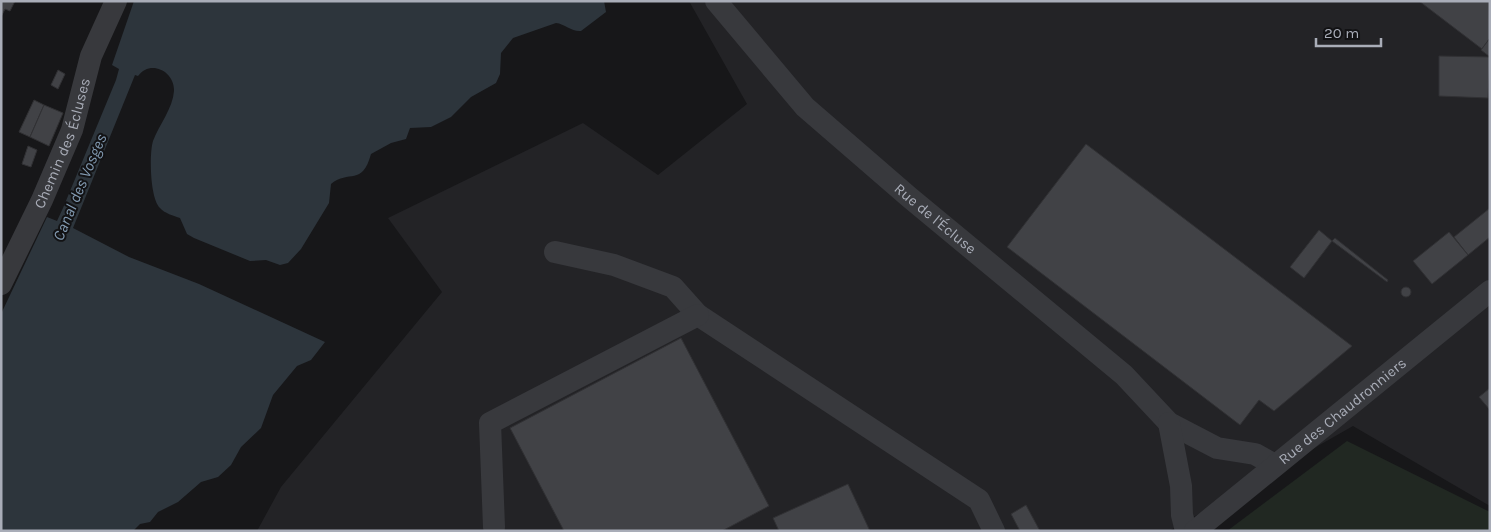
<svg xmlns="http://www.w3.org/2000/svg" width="1491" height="532" font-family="Karla,sans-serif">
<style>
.built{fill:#232326}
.green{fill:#212822}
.water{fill:#2d353c}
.building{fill:#414246;stroke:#313134}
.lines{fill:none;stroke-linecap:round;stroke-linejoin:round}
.minor{stroke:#38393d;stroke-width:22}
.labels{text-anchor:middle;stroke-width:4;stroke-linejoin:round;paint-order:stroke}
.street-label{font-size:15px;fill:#a9adb8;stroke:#121214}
.water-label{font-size:16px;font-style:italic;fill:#829ab1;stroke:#121214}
</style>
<rect width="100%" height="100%" fill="#171719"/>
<polygon class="built" points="689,1 1490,1 1490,506 1353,426 1169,531 257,531 281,487 442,292 388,218 583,123 658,175 747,104"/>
<polygon class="green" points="1347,441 1490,512 1490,531 1227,531"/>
<path class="water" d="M134,1H604L606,12L581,31C572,32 565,24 556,23L513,38L501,53L500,74L496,83L471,97L451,117L431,127L410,128L406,139L391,143L371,154C362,187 349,169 331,184L329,203L301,249L288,263L280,265L266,260L250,261L194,238L187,234L180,218C174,216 164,213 160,208C150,199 149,154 153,141C159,125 173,108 174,91C175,71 150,59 138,76L135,75L73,228L129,257L199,284L325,342L311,360L297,366L273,395L261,428L241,447L231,465L218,477L201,482L178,502L158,512L150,522L140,524L133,531H1V314L47,217L57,221L63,208L116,80L119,69L112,65Z"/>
<g class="building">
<polygon points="1,1 15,1 10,11 5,9 1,17"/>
<polygon points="1419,1 1489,1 1490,38 1482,49"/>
<polygon points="1490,38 1490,57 1481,50"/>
<polygon points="1439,56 1490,57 1488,98 1439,96"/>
<polygon points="58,70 65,74 58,89 51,85"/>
<polygon points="34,100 44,105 30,137 19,132"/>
<polygon points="44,105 63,113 49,146 30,137"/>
<polygon points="1086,144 1352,346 1274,411 1259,400 1240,425 1007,247"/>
<polygon points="28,146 37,150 31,167 22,164"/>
<polygon points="1490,208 1490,237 1468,255 1454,237"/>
<polygon points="1319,230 1332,241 1304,278 1290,267"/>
<polygon points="1449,232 1468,255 1432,284 1413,261"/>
<polygon points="1335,238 1388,280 1387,282 1332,241"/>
<circle cx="1406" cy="292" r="5"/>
<polygon points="681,338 769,506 722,531 564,531 510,428"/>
<polygon points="1490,388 1490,410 1479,397"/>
<polygon points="848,484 870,531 779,531 773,518"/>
<polygon points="1026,505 1040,531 1020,531 1011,514"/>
</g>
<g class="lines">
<g class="minor">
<path id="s1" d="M716,1L805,107L909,197L1124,375L1169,423L1217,448L1255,454L1275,465"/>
<polyline points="555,252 614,265 673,287 698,315 979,500 994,531"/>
<path id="s2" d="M1,284L42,200L72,130L91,56L116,1"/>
<polyline points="1169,423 1181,486 1182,515 1186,531"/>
<polyline points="494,527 490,423 698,315"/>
<path id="s3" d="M1195,531L1490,291"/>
</g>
</g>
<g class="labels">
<g class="street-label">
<text dy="5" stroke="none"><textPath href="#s2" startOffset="154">Chemin des Écluses</textPath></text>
<text dy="5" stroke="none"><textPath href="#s1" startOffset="310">Rue de l'Écluse</textPath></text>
<text dy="5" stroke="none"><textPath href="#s3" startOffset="190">Rue des Chaudronniers</textPath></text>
</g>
<g class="water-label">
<text transform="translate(79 187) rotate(-67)" y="6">Canal des Vosges</text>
</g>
</g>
<rect width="1491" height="532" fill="none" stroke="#a9adb8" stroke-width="5"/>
<path d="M1316 38v8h65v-8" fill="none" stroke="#a9adb8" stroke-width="2.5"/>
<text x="1324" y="38" font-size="15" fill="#a9adb8" stroke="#121214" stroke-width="4" paint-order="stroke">20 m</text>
</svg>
